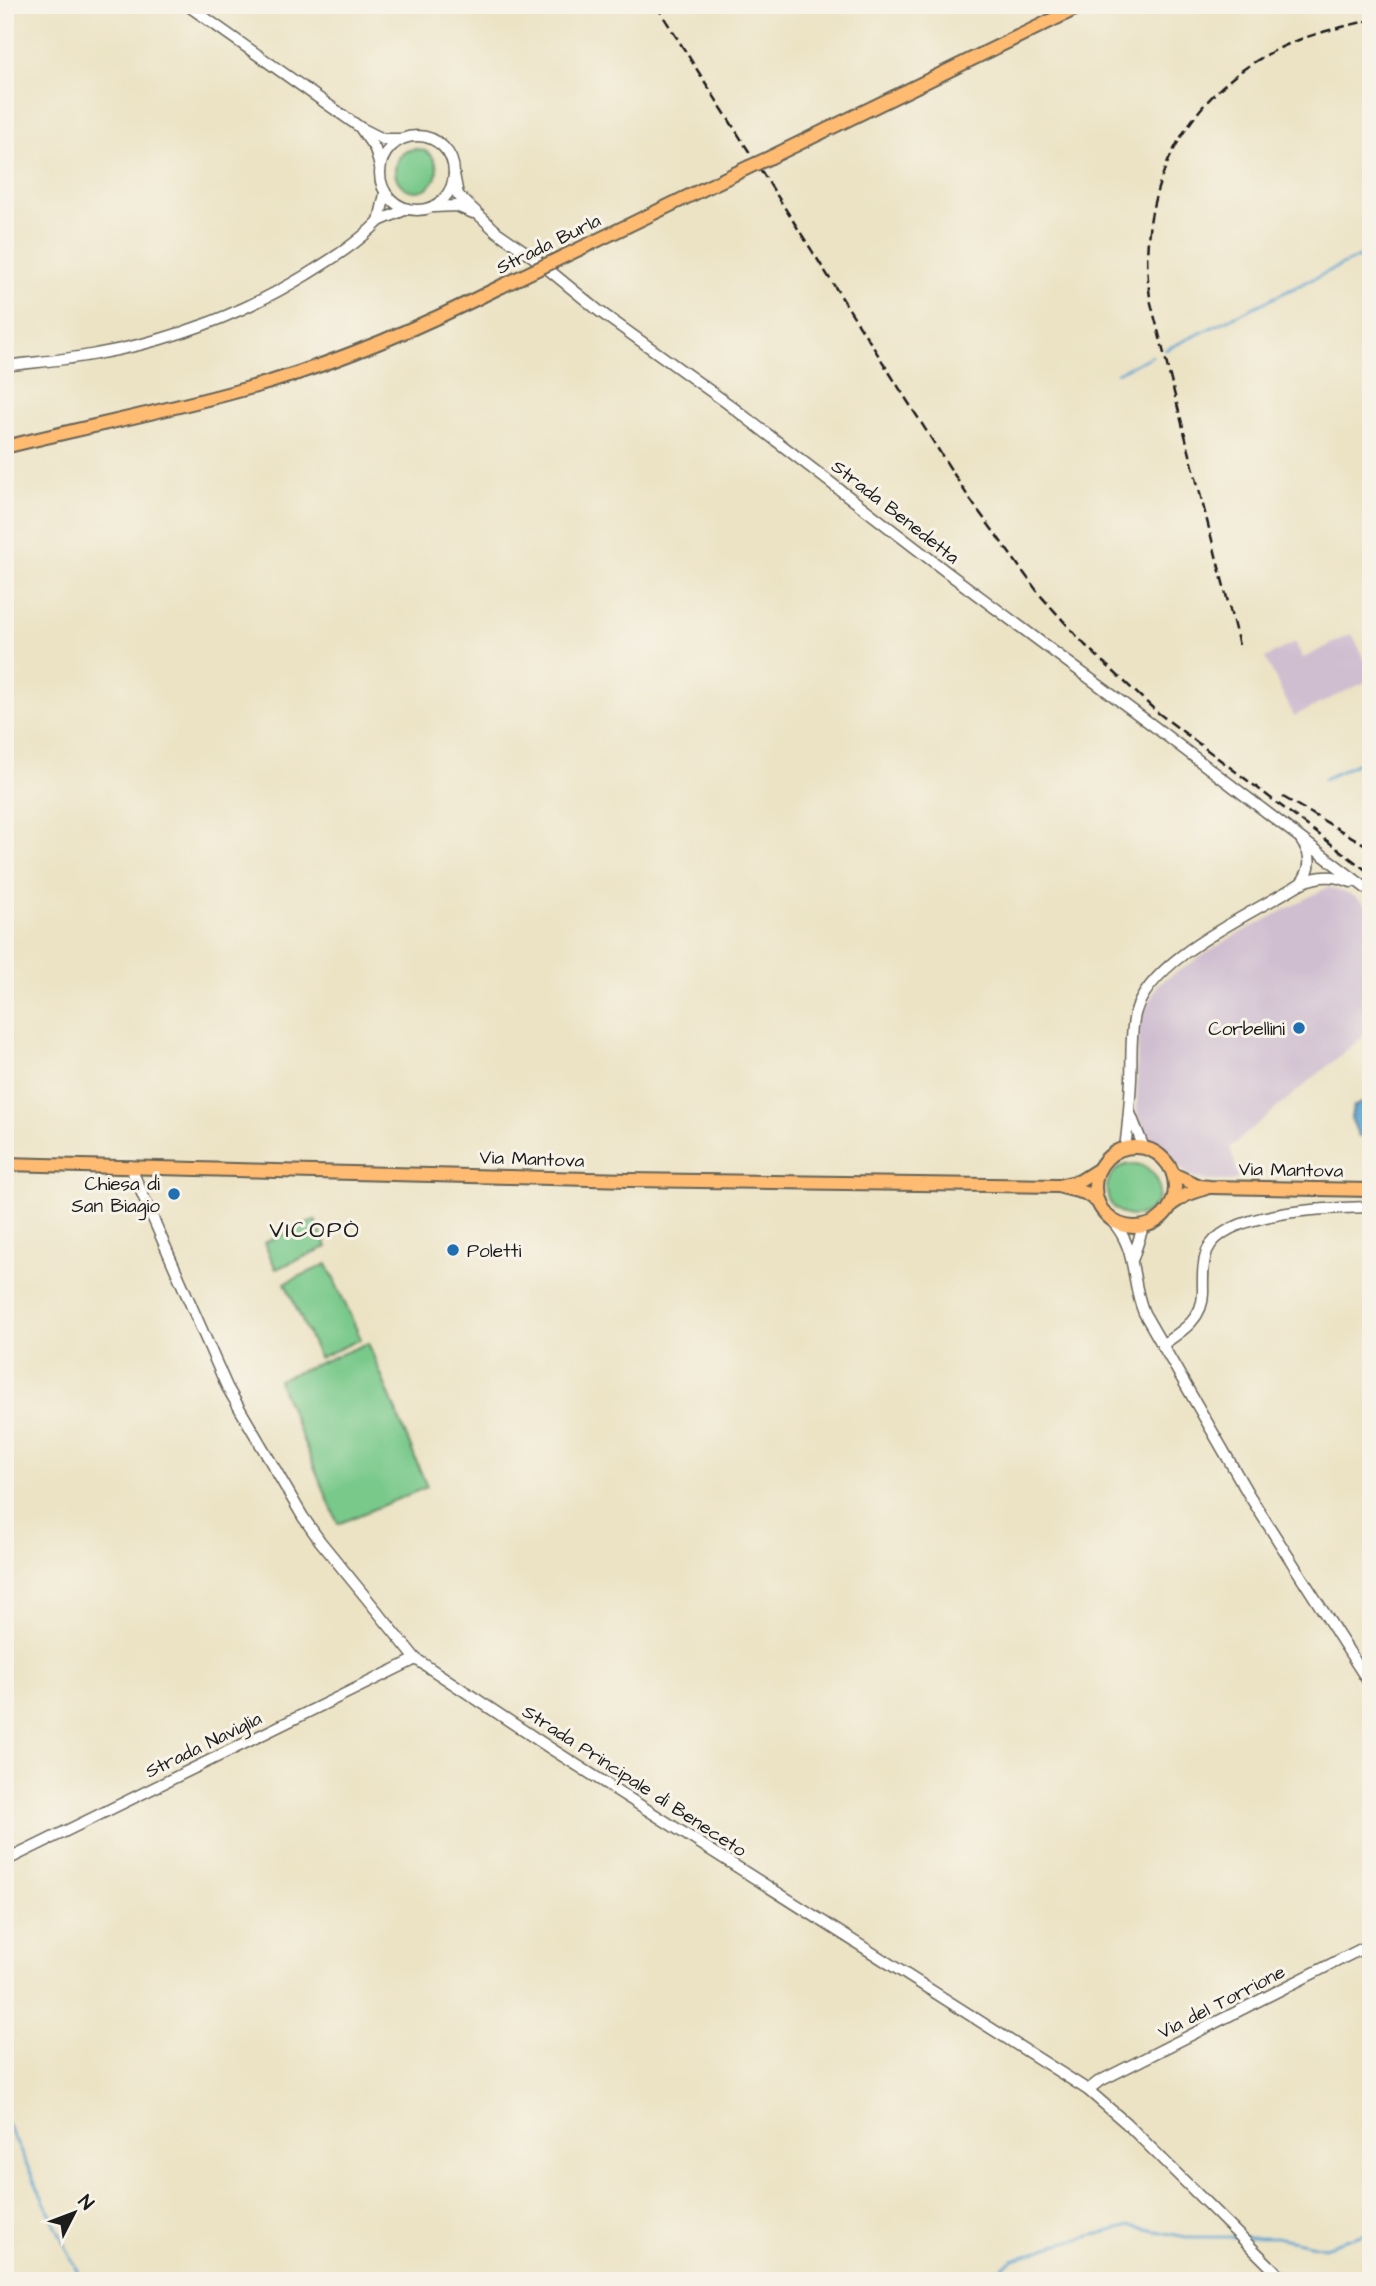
<svg xmlns="http://www.w3.org/2000/svg" width="1376" height="2286" font-family="'Architects Daughter',sans-serif">
<style>
.industrial{fill:#cfbdd0}
.green{fill:#79c98b;stroke:#4a7254;stroke-width:2}
.water{fill:#5aa3d1;stroke:#3b6076;stroke-width:2}
.lines{fill:none;stroke-linecap:round;stroke-linejoin:round}
.stream{stroke:#5aa3d1;stroke-width:2.5}
.minor-casing{stroke:#656257;stroke-width:13}
.major-casing{stroke:#656257;stroke-width:16}
.minor{stroke:#fff;stroke-width:10}
.major{stroke:#febb71;stroke-width:12}
.rail{stroke:#1c1c1c;stroke-width:2.5;stroke-dasharray:10 5;stroke-linecap:butt}
.major-bridge-casing{stroke:#656257;stroke-width:16;stroke-linecap:butt}
.major-bridge{stroke:#febb71;stroke-width:12}
.poi-dot{fill:#1f6fb2;stroke:#f7f3e8;stroke-width:2.5}
.labels{text-anchor:middle;stroke-width:6;stroke-linejoin:round;paint-order:stroke}
.street-label{font-size:19px;fill:#1c1c1c;stroke:#f7f3e8}
.poi-label{font-size:19px;fill:#1c1c1c;stroke:#f7f3e8;text-anchor:end}
.quarter-label{font-size:23px;letter-spacing:2px;fill:#1c1c1c;stroke:#f7f3e8}
</style>
<rect width="100%" height="100%" fill="#f7f3e8"/>
<filter id="ink" filterUnits="userSpaceOnUse"><feTurbulence type="fractalNoise" baseFrequency=".0143" numOctaves="2"/><feDisplacementMap in="SourceGraphic" scale="14" xChannelSelector="R" yChannelSelector="G"/><feConvolveMatrix kernelMatrix="1 2 1 2 8 2 1 2 1" color-interpolation-filters="sRGB"/></filter>
<filter id="wash" filterUnits="userSpaceOnUse"><feTurbulence type="fractalNoise" baseFrequency=".00686" numOctaves="4" result="noise"/><feDisplacementMap in="SourceGraphic" scale="28" xChannelSelector="R" yChannelSelector="G"/><feGaussianBlur stdDeviation="1.57" result="paint"/><feColorMatrix in="noise" values="0 0 0 0 0 0 0 0 0 0 0 0 0 0 0 0 0 1.4 0 .05"/><feComposite in="paint" operator="in"/></filter>
<g filter="url(#wash)">
<rect width="100%" height="100%" fill="#ece3c5"/>
<g class="industrial">
<polygon points="1352,634 1371,672 1371,679 1294,716 1265,658 1295,642 1303,658"/>
<polygon points="1328,887 1354,896 1371,908 1371,1030 1230,1147 1239,1178 1233,1181 1206,1181 1189,1176 1141,1131 1137,1110 1137,1061 1140,1021 1158,984 1229,939"/>
</g>
<g class="green">
<circle cx="416" cy="170" r="21"/>
<circle cx="1133" cy="1190" r="26"/>
<polygon points="315,1220 327,1247 276,1269 264,1243"/>
<polygon points="327,1264 361,1339 319,1358 285,1283"/>
<polygon points="368,1343 427,1487 338,1524 278,1380"/>
</g>
<polygon class="water" points="1366,1101 1370,1109 1365,1118 1366,1135 1359,1137 1351,1118 1353,1107"/>
<g class="lines">
<g class="stream">
<polyline points="1165,350 1371,251"/>
<polyline points="1117,373 1152,356"/>
<polyline points="1324,779 1371,757"/>
<polyline points="5,2119 82,2281"/>
<polyline points="1244,2237 1276,2237 1324,2247 1371,2232"/>
<polyline points="984,2281 1012,2260 1054,2245 1131,2226 1186,2237 1234,2237"/>
</g>
</g>
</g>
<g filter="url(#ink)">
<g class="lines">
<defs>
<g id="minor">
<polyline points="187,5 361,128 383,139 401,139"/>
<polyline points="361,129 375,149 380,167"/>
<circle cx="417" cy="173" r="37"/>
<polyline points="454,174 458,195 497,232 533,257 599,311 727,403 948,573 1155,727 1371,892"/>
<polyline points="385,194 379,221 407,209"/>
<polyline points="434,207 456,206 473,213"/>
<path d="M5,366C35,362 66,360 96,354C170,341 242,314 306,275C332,259 358,243 379,221"/>
<path d="M1302,883C1318,875 1335,875 1351,882"/>
<polyline points="1130,1113 1144,1148"/>
<path d="M1125,1149C1128,1125 1130,1102 1131,1079C1132,1058 1130,1035 1135,1014C1150,957 1253,914 1301,883C1311,870 1313,856 1302,842"/>
<polyline points="130,1166 227,1387 303,1517 320,1541 416,1659 550,1748 1088,2090 1126,2123 1285,2281"/>
<path d="M1111,1220C1138,1248 1130,1280 1144,1313L1249,1495L1371,1686"/>
<polyline points="1133,1258 1143,1227"/>
<path d="M1162,1345C1181,1332 1203,1319 1203,1293C1203,1279 1202,1265 1207,1251C1224,1210 1332,1208 1371,1207"/>
<polyline points="5,1861 416,1659"/>
<polyline points="1088,2090 1098,2082 1371,1944"/>
</g>
<g id="major">
<polyline points="771,157 1083,5"/>
<polyline points="598,240 749,167"/>
<path d="M5,447C93,425 183,408 270,382C351,357 427,324 502,286"/>
<circle cx="1135" cy="1187" r="40"/>
<polyline points="5,1164 629,1180 1058,1186 1085,1193 1098,1202"/>
<polyline points="1173,1174 1199,1186 1210,1187 1371,1190"/>
<polyline points="1062,1185 1080,1181 1099,1169"/>
<polyline points="1172,1204 1186,1195 1206,1188"/>
</g>
</defs>
<use href="#minor" class="minor-casing"/>
<use href="#major" class="major-casing"/>
<use href="#minor" class="minor"/>
<use href="#major" class="major"/>
<g class="rail">
<polyline points="656,5 969,498 1040,595 1085,645 1157,712 1371,874"/>
<path d="M1239,645L1151,303C1133,201 1180,98 1274,51C1304,35 1338,28 1371,20"/>
<polyline points="1283,797 1371,848"/>
</g>
<defs>
<g id="major-bridge">
<polyline points="749,167 771,157"/>
<polyline points="502,286 598,240"/>
</g>
</defs>
<use href="#major-bridge" class="major-bridge-casing"/>
<use href="#major-bridge" class="major-bridge"/>
</g>
</g>
<g class="poi-dot">
<circle cx="1299" cy="1028" r="7"/>
<circle cx="174" cy="1194" r="7"/>
<circle cx="453" cy="1250" r="7"/>
</g>
<g class="labels">
<g class="street-label">
<text transform="translate(548 243) rotate(-26)" y="7">Strada Burla</text>
<text transform="translate(896 511) rotate(38)" y="7">Strada Benedetta</text>
<text transform="translate(532 1158) rotate(2)" y="7">Via Mantova</text>
<text transform="translate(1291 1169) rotate(1)" y="7">Via Mantova</text>
<text transform="translate(203 1744) rotate(-26)" y="7">Strada Naviglia</text>
<text transform="translate(635 1780) rotate(33)" y="7">Strada Principale di Beneceto</text>
<text transform="translate(1221 2001) rotate(-27)" y="7">Via del Torrione</text>
</g>
<g class="poi-label">
<text x="1285" y="1035">Corbellini</text>
<text x="160" y="1190">Chiesa di<tspan x="160" dy="22">San Biagio</tspan></text>
<text x="467" y="1257" text-anchor="start">Poletti</text>
</g>
<g class="quarter-label">
<text x="315" y="1237">VICOPÒ</text>
</g>
</g>
<rect width="1376" height="2286" fill="none" stroke="#f7f3e8" stroke-width="28"/>
<g transform="translate(74 2213) rotate(48)" stroke="#f7f3e8" stroke-width="5" paint-order="stroke">
<path d="M0-5L12 26L0 18L-12 26Z" fill="#1c1c1c"/>
<text y="-10" font-size="19" font-weight="bold" text-anchor="middle" fill="#1c1c1c">N</text>
</g>
</svg>
